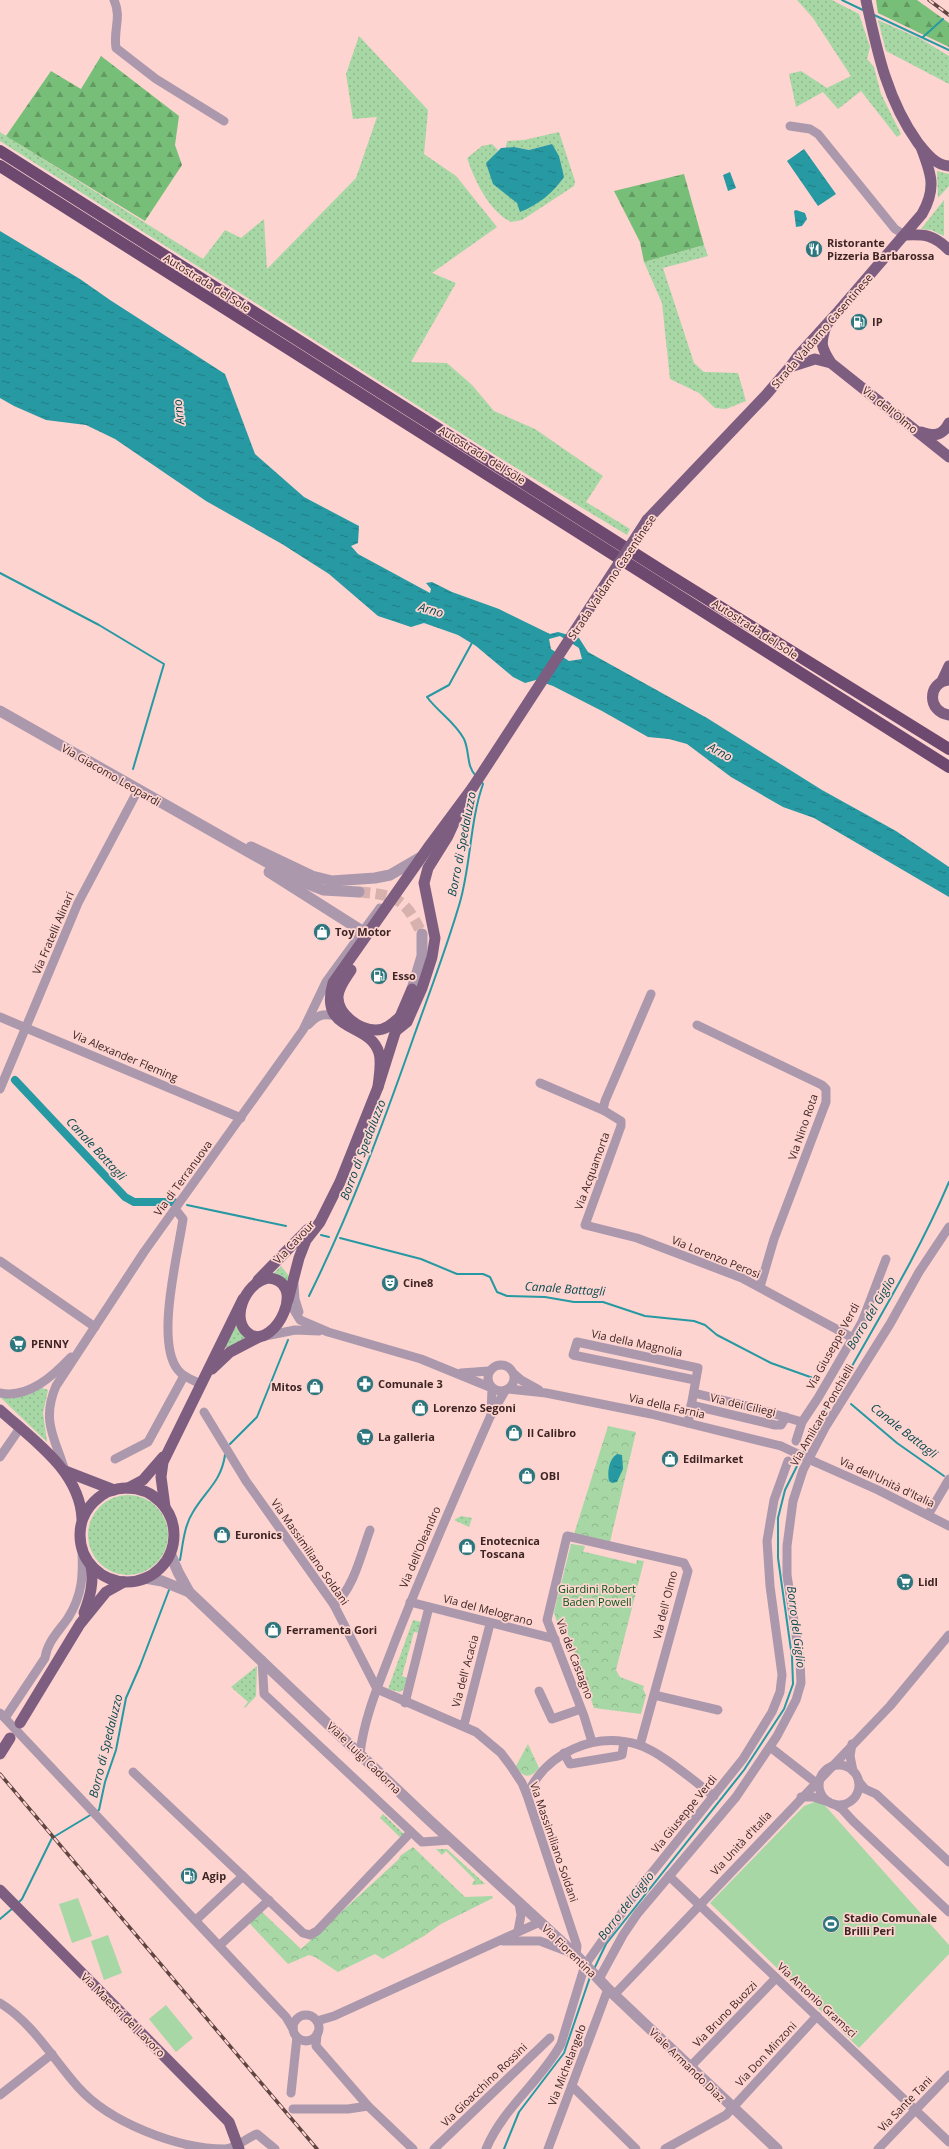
<svg xmlns="http://www.w3.org/2000/svg" width="949" height="2149" font-family="'Open Sans',sans-serif">
<style>
.grass{fill:url(#grass-dots)}
.forest{fill:url(#forest-firs)}
.park{fill:url(#park-crowns)}
.pitch{fill:#a6d7a5}
.water{fill:url(#water-ripples);fill-rule:evenodd}
.lines{fill:none;stroke-linecap:round;stroke-linejoin:round}
.stream{stroke:#2699a3;stroke-width:2}
.canal{stroke:#2699a3;stroke-width:8}
.tertiary-tunnel{stroke:#d7b1ad;stroke-width:11;stroke-dasharray:11 5.5;stroke-linecap:butt}
.minor{stroke:#ab98ac;stroke-width:9}
.tertiary{stroke:#ab98ac;stroke-width:11}
.primary{stroke:#7e5e80;stroke-width:11}
.motorway{stroke:#6d486f;stroke-width:12}
.rail-casing{stroke:#614543;stroke-width:3.5}
.rail{stroke:#fdd4d0;stroke-width:2;stroke-dasharray:6;stroke-linecap:butt}
.minor-bridge{stroke:#ab98ac;stroke-width:9}
.primary-bridge{stroke:#7e5e80;stroke-width:11}
.labels{text-anchor:middle;stroke-width:3.5;stroke-linejoin:round;paint-order:stroke}
.poi-label{font-size:11px;font-weight:bold;fill:#3e2523;stroke:#fdd4d0;text-anchor:start}
.street-label{font-size:11px;fill:#3e2523;stroke:#fdd4d0}
.park-label{font-size:11px;fill:#055512;stroke:#fdd4d0}
.water-label{font-size:12px;font-style:italic;fill:#084a50;stroke:#fdd4d0}
</style>
<defs>
<pattern id="grass-dots" width="8" height="8" patternUnits="userSpaceOnUse"><rect width="8" height="8" fill="#a6d7a5"/><path d="M2 2h.1M6 6h.1" fill="none" stroke="#90b88e" stroke-width="1.8" stroke-linecap="round"/></pattern>
<pattern id="forest-firs" width="22" height="20" patternUnits="userSpaceOnUse"><rect width="22" height="20" fill="#77be78"/><path d="M5 1l3.5 6h-7zM16 11l3.5 6h-7z" fill="#639a62"/></pattern>
<pattern id="park-crowns" width="20" height="18" patternUnits="userSpaceOnUse"><rect width="20" height="18" fill="#a6d7a5"/><path d="M2 6a3 3 0 1 1 6 0M12 15a3 3 0 1 1 6 0" fill="none" stroke="#90b88e"/></pattern>
<pattern id="water-ripples" width="26" height="14" patternUnits="userSpaceOnUse"><rect width="26" height="14" fill="#2699a3"/><path d="M2 4q2-2 4 0t4 0M15 11q2-2 4 0t4 0" fill="none" stroke="#227d84"/></pattern>
</defs>
<rect width="100%" height="100%" fill="#fdd4d0"/>
<g class="grass">
<polygon points="797,0 832,0 859,14 870,47 867,59 874,67 881,94 901,134 897,137 861,91 838,109 823,92 796,107 789,74 801,71 827,88 851,76 813,18"/>
<polygon points="878,20 921,39 949,56 949,84 886,51"/>
<polygon points="359,36 428,110 424,154 456,176 497,227 432,273 456,283 411,362 447,363 472,385 494,411 535,429 603,476 586,502 630,529 627,535 503,460 0,141 0,132 203,259 225,230 241,238 264,219 267,269 356,178 377,117 353,119 346,74"/>
<path d="M559,132L575,181L574,186L522,220L511,222C488,210 475,181 467,158L482,146L492,144L498,150L494,155L493,183L517,203L521,212L552,144L529,150L514,147L506,148L507,141L524,140Z"/>
<polygon points="937,171 949,174 949,186 938,198"/>
<polygon points="944,200 944,236 931,230 921,229"/>
<polygon points="704,245 708,256 663,268 694,363 704,372 738,373 746,401 726,409 715,408 699,393 670,379 662,303 644,262"/>
<polygon points="281,1266 289,1276 289,1286 272,1275"/>
<polygon points="238,1323 247,1337 226,1348 225,1345"/>
<polygon points="42,1388 48,1390 43,1413 47,1442 0,1397 28,1395"/>
<circle cx="128" cy="1535" r="40"/>
<polygon points="461,1516 472,1518 469,1527 454,1520"/>
<polygon points="413,1620 422,1622 419,1633 414,1632 402,1676 407,1678 404,1689 400,1692 388,1689"/>
<polygon points="257,1666 256,1696 245,1708 244,1707 248,1702 231,1687"/>
<polygon points="383,1814 404,1834 402,1839 380,1818"/>
<polygon points="436,1849 447,1849 485,1884 473,1885 472,1884 475,1880 446,1851 442,1855"/>
</g>
<g class="forest">
<polygon points="876,0 917,0 949,23 949,47 878,13"/>
<polygon points="101,56 179,116 175,145 182,165 145,221 6,136 51,71 81,89"/>
<polygon points="684,174 704,245 644,262 640,242 614,191"/>
</g>
<g class="park">
<polygon points="608,1426 636,1432 610,1542 574,1534"/>
<polygon points="571,1544 585,1546 583,1552 585,1552 636,1564 637,1560 644,1561 616,1670 620,1677 644,1686 643,1689 646,1695 641,1714 594,1708 566,1629 558,1626 554,1612"/>
<path d="M528,1744L539,1768C530,1779 523,1778 516,1766Z"/>
<polygon points="413,1847 465,1897 492,1896 493,1898 441,1924 424,1936 383,1959 375,1954 338,1972 315,1957 309,1955 288,1964 249,1923 262,1912 301,1949 399,1859 400,1856"/>
</g>
<g class="pitch">
<polygon points="820,1800 949,1945 949,1954 859,2048 710,1903 804,1806"/>
<polygon points="78,1898 92,1936 72,1943 59,1904"/>
<polygon points="108,1935 122,1973 104,1980 91,1941"/>
<polygon points="166,2005 193,2038 176,2052 149,2019"/>
</g>
<g class="water">
<path d="M552,144L559,156L564,177C553,193 538,205 520,212L517,203L493,184L486,163L501,148L514,147L529,150Z"/>
<polygon points="804,149 836,194 818,206 787,161"/>
<polygon points="730,172 736,188 728,191 723,175"/>
<polygon points="796,210 805,213 807,219 802,226 796,227 794,211"/>
<path d="M0,231L80,279L110,300L225,374L255,454L304,497L359,526L358,543L351,546L358,554L430,593L431,589L426,583L432,582L452,592L499,609L550,634L558,632L579,638L588,652L707,718L822,790L896,831L949,867V897L814,818L783,807L731,777L687,744L669,739L648,737L602,711L553,686L536,680L525,683L513,677L476,646L458,635L424,623L411,627L378,616L329,574L282,544L206,501L115,439L86,425L46,420L14,406L0,398ZM560,636L579,648L582,659L569,661L551,649L549,639Z"/>
<path d="M617,1454L622,1455L623,1469L617,1482L612,1483L609,1481C607,1472 609,1459 617,1454Z"/>
</g>
<g class="lines">
<g class="stream">
<polyline points="842,0 865,11"/>
<polyline points="872,14 949,50"/>
<polyline points="923,37 943,19"/>
<polyline points="0,573 99,625 164,664 133,769"/>
<path d="M473,641L449,685L427,697C438,712 455,722 464,739C470,752 466,766 476,776"/>
<polyline points="187,1205 286,1226"/>
<polyline points="321,1235 329,1237"/>
<polyline points="340,1238 421,1259 457,1274 483,1274 490,1277 497,1292 507,1296 545,1297 574,1302 603,1302 645,1316 694,1321 705,1325 717,1335 771,1363 813,1378"/>
<path d="M309,1296C351,1211 383,1124 414,1036C430,991 447,947 460,902C471,863 470,821 483,784L481,781"/>
<polyline points="851,1404 897,1443 944,1476"/>
<polyline points="230,1444 257,1417 288,1340"/>
<path d="M803,1454C816,1421 834,1396 852,1366C886,1306 922,1246 949,1182"/>
<path d="M180,1560C183,1544 184,1526 193,1512C206,1490 221,1482 225,1455"/>
<polyline points="96,1812 99,1810 105,1782 116,1750 126,1698 140,1666 169,1590"/>
<polyline points="17,1904 22,1899 52,1838 92,1814"/>
<polyline points="0,1919 13,1908"/>
<polyline points="594,1969 606,1944 744,1770 784,1709 793,1684 792,1657 778,1558 778,1518 785,1490 801,1458"/>
<polyline points="504,2149 519,2112 564,2053 590,1977"/>
</g>
<polyline class="canal" points="15,1080 125,1197 134,1202 174,1202"/>
<path class="tertiary-tunnel" d="M359,892C398,895 405,899 422,934"/>
<g class="minor">
<path d="M114,0C122,18 113,29 116,48L156,79L224,121"/>
<polyline points="790,126 810,129 818,134 895,229 905,235"/>
<polyline points="0,1017 241,1118"/>
<path d="M308,1025C317,1015 323,1013 335,1016"/>
<polyline points="697,1025 822,1085 826,1089 826,1102 774,1239 760,1287"/>
<polyline points="540,1083 603,1110 621,1121 621,1126 585,1225 637,1238 742,1278 853,1338"/>
<polyline points="0,1089 78,903 138,790"/>
<polyline points="603,1110 605,1101 651,994"/>
<path d="M176,1210L183,1219C178,1254 155,1342 178,1370C183,1377 193,1380 201,1384"/>
<polyline points="0,1261 95,1327"/>
<polyline points="294,1284 295,1299 299,1312"/>
<polyline points="288,1300 300,1320 328,1332 421,1359 492,1388 491,1415"/>
<polyline points="265,1336 295,1330 319,1331"/>
<circle cx="501" cy="1378" r="13"/>
<polyline points="461,1373 489,1371"/>
<polyline points="514,1374 521,1380 539,1390"/>
<polyline points="508,1389 546,1393 651,1414 781,1446"/>
<path d="M0,1393C28,1399 53,1376 71,1357"/>
<polyline points="694,1393 747,1406 802,1422"/>
<polyline points="691,1405 775,1425 781,1425 786,1417"/>
<polyline points="204,1412 246,1481 334,1605 377,1689 476,1732 501,1753 510,1765 522,1783 527,1795 577,1946 576,1955"/>
<polyline points="688,1423 698,1368 577,1342 573,1355 695,1380"/>
<polyline points="796,1441 802,1422 818,1398 862,1322 886,1259"/>
<polyline points="0,1457 20,1428"/>
<polyline points="115,1459 148,1442 184,1376"/>
<polyline points="815,1462 878,1490 949,1526"/>
<path d="M65,1471C55,1438 41,1421 56,1386L144,1252L303,1030L326,982L380,908"/>
<polyline points="928,1515 949,1479"/>
<polyline points="410,1602 555,1639"/>
<path d="M334,1605C354,1588 361,1554 370,1530"/>
<polyline points="262,1660 264,1694 422,1842 451,1840"/>
<polyline points="539,1691 552,1719 581,1709"/>
<polyline points="654,1695 718,1710"/>
<polyline points="405,1703 429,1607"/>
<polyline points="0,1713 286,2017 293,2029"/>
<path d="M5,1718L45,1658C47,1642 59,1631 68,1618C83,1594 83,1575 82,1549"/>
<polyline points="464,1725 490,1624"/>
<polyline points="592,1742 584,1716 547,1620 567,1536 684,1563 688,1571 640,1745"/>
<polyline points="852,1744 850,1756 853,1771"/>
<polyline points="770,1747 815,1782"/>
<polyline points="564,1753 570,1764 618,1756 622,1755 624,1742"/>
<path d="M360,1754C364,1716 381,1679 394,1644C424,1567 457,1492 490,1417L505,1391"/>
<circle cx="839" cy="1785" r="20"/>
<polyline points="133,1772 303,1933 310,1935 317,1931 411,1832"/>
<polyline points="859,1782 865,1789 876,1794 949,1862"/>
<path d="M527,1795C546,1753 594,1731 639,1745C661,1752 695,1782 714,1796"/>
<polyline points="801,1797 813,1797 829,1802"/>
<polyline points="834,1804 842,1809 853,1821 949,1912"/>
<polyline points="669,1876 949,2142"/>
<polyline points="196,1920 243,1876"/>
<polyline points="518,1931 521,1915 519,1903"/>
<polyline points="503,1941 540,1941 574,1954"/>
<polyline points="220,1945 269,1900"/>
<polyline points="599,1979 623,1935 638,1913 736,1797 777,1736 796,1700 801,1683 800,1661 787,1575 787,1546 793,1501 803,1470 826,1426 890,1324 919,1272 949,1227"/>
<polyline points="614,1995 890,1706 949,1635"/>
<path d="M0,2003C33,2023 53,2059 78,2087C109,2122 177,2149 225,2149C237,2148 246,2138 257,2134L275,2149"/>
<circle cx="306" cy="2028" r="13"/>
<polyline points="317,2021 334,2016 540,1922"/>
<polyline points="317,2034 316,2046 368,2106 413,2149"/>
<polyline points="690,2067 776,1978"/>
<polyline points="572,2086 636,2149"/>
<polyline points="291,2093 297,2037"/>
<polyline points="0,2095 52,2054"/>
<polyline points="293,2109 348,2109 368,2106"/>
<polyline points="434,2149 550,2038"/>
<path d="M486,2149C503,2108 540,2082 561,2044L585,1965L638,1890L743,1759L772,1712L780,1692L782,1675L770,1586L767,1541L774,1500L788,1461"/>
<polyline points="548,2149 608,1989"/>
<polyline points="665,2149 726,2115 817,2016"/>
<polyline points="878,2149 949,2075"/>
</g>
<g class="tertiary">
<polyline points="0,711 300,881 323,890 359,892"/>
<polyline points="251,847 312,876 332,881 375,878 390,875 421,857"/>
<polyline points="269,872 362,931"/>
<polyline points="412,989 422,956 422,934"/>
<polyline points="170,1553 178,1572 189,1592 429,1820 576,1955 608,1989 777,2149"/>
<polyline points="145,1578 162,1581 189,1592"/>
</g>
<g class="primary">
<path d="M866,0C877,51 887,100 918,143C926,153 935,165 949,166"/>
<path d="M905,235C925,234 934,235 949,250"/>
<path d="M826,326C820,344 821,347 831,363L949,457"/>
<polyline points="790,367 815,359 831,363"/>
<path d="M921,432C933,436 942,437 949,423"/>
<path d="M647,520L766,395L790,367L798,356L836,314L922,214C937,188 931,173 921,147"/>
<path d="M949,680C927,682 927,712 949,715"/>
<polyline points="942,681 949,666"/>
<path d="M351,970C346,978 339,986 338,996C337,1014 359,1030 376,1030C386,1030 393,1023 400,1017"/>
<polyline points="397,1030 407,1022 422,988 432,957 435,938 424,883 428,868 448,836 459,812"/>
<path d="M378,1087C379,1076 382,1063 379,1053C370,1021 318,1034 333,983L430,845L473,787"/>
<path d="M268,1278C309,1281 275,1348 251,1335C228,1322 245,1282 268,1278Z"/>
<polyline points="258,1280 308,1229"/>
<polyline points="288,1300 299,1258 306,1240 320,1222 340,1182 378,1087 400,1017 412,989"/>
<polyline points="212,1369 230,1352 259,1337"/>
<path d="M0,1410C33,1440 80,1471 82,1519"/>
<polyline points="65,1471 114,1490"/>
<polyline points="128,1488 143,1480 163,1457"/>
<circle cx="127" cy="1535" r="47"/>
<polyline points="165,1507 161,1477 163,1462 243,1299"/>
<path d="M84,1613C90,1597 94,1583 91,1566"/>
<polyline points="20,1723 80,1624 106,1592 124,1582"/>
<polyline points="0,1754 10,1738"/>
<polyline points="0,1890 229,2122 239,2149"/>
</g>
<g class="motorway">
<polyline points="0,151 667,574 949,749"/>
<polyline points="0,166 949,767"/>
</g>
<defs>
<g id="rail">
<polyline points="929,0 949,15"/>
<polyline points="0,1774 317,2149"/>
</g>
</defs>
<use href="#rail" class="rail-casing"/>
<use href="#rail" class="rail"/>
<polyline class="minor-bridge" points="781,1446 815,1462"/>
<polyline class="primary-bridge" points="473,787 647,520"/>
</g>
<defs>
<symbol id="restaurant-disc" viewBox="-11 -11 22 22"><circle r="9.5" fill="#2d767e" stroke="#fdd4d0"/><path d="M-5-6h1v4h1v-4h1v4h1v-4h1v5L-1.5 .5V6h-2V.5L-5-1ZM5-6V6H3V1.5H1.5Q1.5-4 5-6Z" fill="#fff"/></symbol>
<symbol id="fuel-disc" viewBox="-11 -11 22 22"><circle r="9.5" fill="#2d767e" stroke="#fdd4d0"/><path d="M-5.5-6h7V0h2V4h1.3V-2.5L3-4.5l.8-.8L6-3V5H2.5V1h-1V6h-7ZM-4.2-4.7v3.2H.2V-4.7Z" fill="#fff"/></symbol>
<symbol id="shop-disc" viewBox="-11 -11 22 22"><circle r="9.5" fill="#2d767e" stroke="#fdd4d0"/><path d="M-5-2.5h2.3a2.7 3.5 0 0 1 5.4 0H5L5.5 6h-11ZM-1.5-2.5h3a1.5 2.3 0 0 0-3 0Z" fill="#fff"/></symbol>
<symbol id="theatre-disc" viewBox="-11 -11 22 22"><circle r="9.5" fill="#2d767e" stroke="#fdd4d0"/><path d="M-5-5.5Q0-4 5-5.5V0Q5 5 0 6Q-5 5-5 0ZM-3.3-2.5H-1v1.5H-3.3ZM1-2.5H3.3v1.5H1ZM-2.8 1Q0 5.5 2.8 1Z" fill="#fff"/></symbol>
<symbol id="supermarket-disc" viewBox="-11 -11 22 22"><circle r="9.5" fill="#2d767e" stroke="#fdd4d0"/><path d="M-6-5.5h2.5l.6 2H6L4.5 2H-2.5L-4.4-4H-6ZM-1.5 3.2a1.3 1.3 0 1 0 .1 0ZM3 3.2a1.3 1.3 0 1 0 .1 0Z" fill="#fff"/></symbol>
<symbol id="pharmacy-disc" viewBox="-11 -11 22 22"><circle r="9.5" fill="#2d767e" stroke="#fdd4d0"/><path d="M-2-6h4v4h4v4h-4v4h-4v-4h-4v-4h4Z" fill="#fff"/></symbol>
<symbol id="stadium-disc" viewBox="-11 -11 22 22"><circle r="9.5" fill="#2d767e" stroke="#fdd4d0"/><path d="M0-5a6.5 5 0 1 0 0 10a6.5 5 0 1 0 0-10ZM-3.5-1.8h7v3.6h-7Z" fill="#fff"/></symbol>
</defs>
<g fill-rule="evenodd">
<use href="#restaurant-disc" x="804" y="239" width="20" height="20"/>
<use href="#fuel-disc" x="849" y="312" width="20" height="20"/>
<use href="#shop-disc" x="312" y="922" width="20" height="20"/>
<use href="#fuel-disc" x="369" y="966" width="20" height="20"/>
<use href="#theatre-disc" x="380" y="1273" width="20" height="20"/>
<use href="#supermarket-disc" x="8" y="1334" width="20" height="20"/>
<use href="#pharmacy-disc" x="355" y="1374" width="20" height="20"/>
<use href="#shop-disc" x="305" y="1377" width="20" height="20"/>
<use href="#shop-disc" x="410" y="1398" width="20" height="20"/>
<use href="#shop-disc" x="504" y="1423" width="20" height="20"/>
<use href="#supermarket-disc" x="355" y="1427" width="20" height="20"/>
<use href="#shop-disc" x="660" y="1449" width="20" height="20"/>
<use href="#shop-disc" x="517" y="1466" width="20" height="20"/>
<use href="#shop-disc" x="212" y="1525" width="20" height="20"/>
<use href="#shop-disc" x="457" y="1537" width="20" height="20"/>
<use href="#supermarket-disc" x="895" y="1572" width="20" height="20"/>
<use href="#shop-disc" x="263" y="1620" width="20" height="20"/>
<use href="#fuel-disc" x="179" y="1866" width="20" height="20"/>
<use href="#stadium-disc" x="821" y="1914" width="20" height="20"/>
</g>
<g class="labels">
<g class="poi-label">
<text x="827" y="247">Ristorante<tspan x="827" dy="13">Pizzeria Barbarossa</tspan></text>
<text x="872" y="326">IP</text>
<text x="335" y="936">Toy Motor</text>
<text x="392" y="980">Esso</text>
<text x="403" y="1287">Cine8</text>
<text x="31" y="1348">PENNY</text>
<text x="378" y="1388">Comunale 3</text>
<text x="302" y="1391" text-anchor="end">Mitos</text>
<text x="433" y="1412">Lorenzo Segoni</text>
<text x="527" y="1437">Il Calibro</text>
<text x="378" y="1441">La galleria</text>
<text x="683" y="1463">Edilmarket</text>
<text x="540" y="1480">OBI</text>
<text x="235" y="1539">Euronics</text>
<text x="480" y="1545">Enotecnica<tspan x="480" dy="13">Toscana</tspan></text>
<text x="918" y="1586">Lidl</text>
<text x="286" y="1634">Ferramenta Gori</text>
<text x="202" y="1880">Agip</text>
<text x="844" y="1922">Stadio Comunale<tspan x="844" dy="13">Brilli Peri</tspan></text>
</g>
<g class="street-label">
<text transform="translate(207 283) rotate(32)" y="4">Autostrada del Sole</text>
<text transform="translate(822 331) rotate(-49)" y="4">Strada Valdarno Casentinese</text>
<text transform="translate(890 410) rotate(39)" y="4">Via dell'Olmo</text>
<text transform="translate(482 455) rotate(32)" y="4">Autostrada del Sole</text>
<text transform="translate(612 577) rotate(-56)" y="4">Strada Valdarno Casentinese</text>
<text transform="translate(755 629) rotate(33)" y="4">Autostrada del Sole</text>
<text transform="translate(111 775) rotate(30)" y="4">Via Giacomo Leopardi</text>
<text transform="translate(53 933) rotate(-67)" y="4">Via Fratelli Alinari</text>
<text transform="translate(125 1056) rotate(23)" y="4">Via Alexander Fleming</text>
<text transform="translate(803 1127) rotate(-71)" y="4">Via Nino Rota</text>
<text transform="translate(592 1171) rotate(-70)" y="4">Via Acquamorta</text>
<text transform="translate(183 1178) rotate(-54)" y="4">Via di Terranuova</text>
<text transform="translate(294 1242) rotate(-47)" y="4">Via Cavour</text>
<text transform="translate(716 1257) rotate(22)" y="4">Via Lorenzo Perosi</text>
<text transform="translate(637 1343) rotate(12)" y="4">Via della Magnolia</text>
<text transform="translate(833 1346) rotate(-61)" y="4">Via Giuseppe Verdi</text>
<text transform="translate(743 1405) rotate(13)" y="4">Via dei Ciliegi</text>
<text transform="translate(667 1406) rotate(13)" y="4">Via della Farnia</text>
<text transform="translate(822 1415) rotate(-60)" y="4">Via Amilcare Ponchielli</text>
<text transform="translate(887 1482) rotate(25)" y="4">Via dell'Unità d'Italia</text>
<text transform="translate(420 1547) rotate(-67)" y="4">Via dell'Oleandro</text>
<text transform="translate(310 1552) rotate(55)" y="4">Via Massimiliano Soldani</text>
<text transform="translate(665 1605) rotate(-76)" y="4">Via dell' Olmo</text>
<text transform="translate(488 1610) rotate(15)" y="4">Via del Melograno</text>
<text transform="translate(575 1659) rotate(69)" y="4">Via del Castagno</text>
<text transform="translate(465 1671) rotate(-75)" y="4">Via dell' Acacia</text>
<text transform="translate(364 1758) rotate(44)" y="4">Viale Luigi Cadorna</text>
<text transform="translate(684 1814) rotate(-51)" y="4">Via Giuseppe Verdi</text>
<text transform="translate(554 1842) rotate(71)" y="4">Via Massimiliano Soldani</text>
<text transform="translate(741 1843) rotate(-47)" y="4">Via Unità d'Italia</text>
<text transform="translate(569 1951) rotate(44)" y="4">Via Fiorentina</text>
<text transform="translate(817 2000) rotate(43)" y="4">Via Antonio Gramsci</text>
<text transform="translate(725 2014) rotate(-46)" y="4">Via Bruno Buozzi</text>
<text transform="translate(123 2015) rotate(45)" y="4">Via Maestri del Lavoro</text>
<text transform="translate(766 2054) rotate(-47)" y="4">Via Don Minzoni</text>
<text transform="translate(567 2065) rotate(-69)" y="4">Via Michelangelo</text>
<text transform="translate(687 2065) rotate(44)" y="4">Viale Armando Diaz</text>
<text transform="translate(484 2085) rotate(-44)" y="4">Via Gioacchino Rossini</text>
<text transform="translate(905 2104) rotate(-46)" y="4">Via Sante Tani</text>
</g>
<g class="park-label">
<text x="597" y="1593">Giardini Robert<tspan x="597" dy="13">Baden Powell</tspan></text>
</g>
<g class="water-label">
<text transform="translate(179 412) rotate(-96)" y="4">Arno</text>
<text transform="translate(431 610) rotate(16)" y="4">Arno</text>
<text transform="translate(720 752) rotate(29)" y="4">Arno</text>
<text transform="translate(462 844) rotate(-79)" y="4">Borro di Spedaluzzo</text>
<text transform="translate(96 1149) rotate(47)" y="4">Canale Battagli</text>
<text transform="translate(363 1150) rotate(-69)" y="4">Borro di Spedaluzzo</text>
<text transform="translate(565 1289) rotate(4)" y="4">Canale Battagli</text>
<text transform="translate(871 1313) rotate(-59)" y="4">Borro del Giglio</text>
<text transform="translate(904 1431) rotate(38)" y="4">Canale Battagli</text>
<text transform="translate(796 1627) rotate(83)" y="4">Borro del Giglio</text>
<text transform="translate(106 1746) rotate(-76)" y="4">Borro di Spedaluzzo</text>
<text transform="translate(626 1906) rotate(-52)" y="4">Borro del Giglio</text>
</g>
</g>
</svg>
